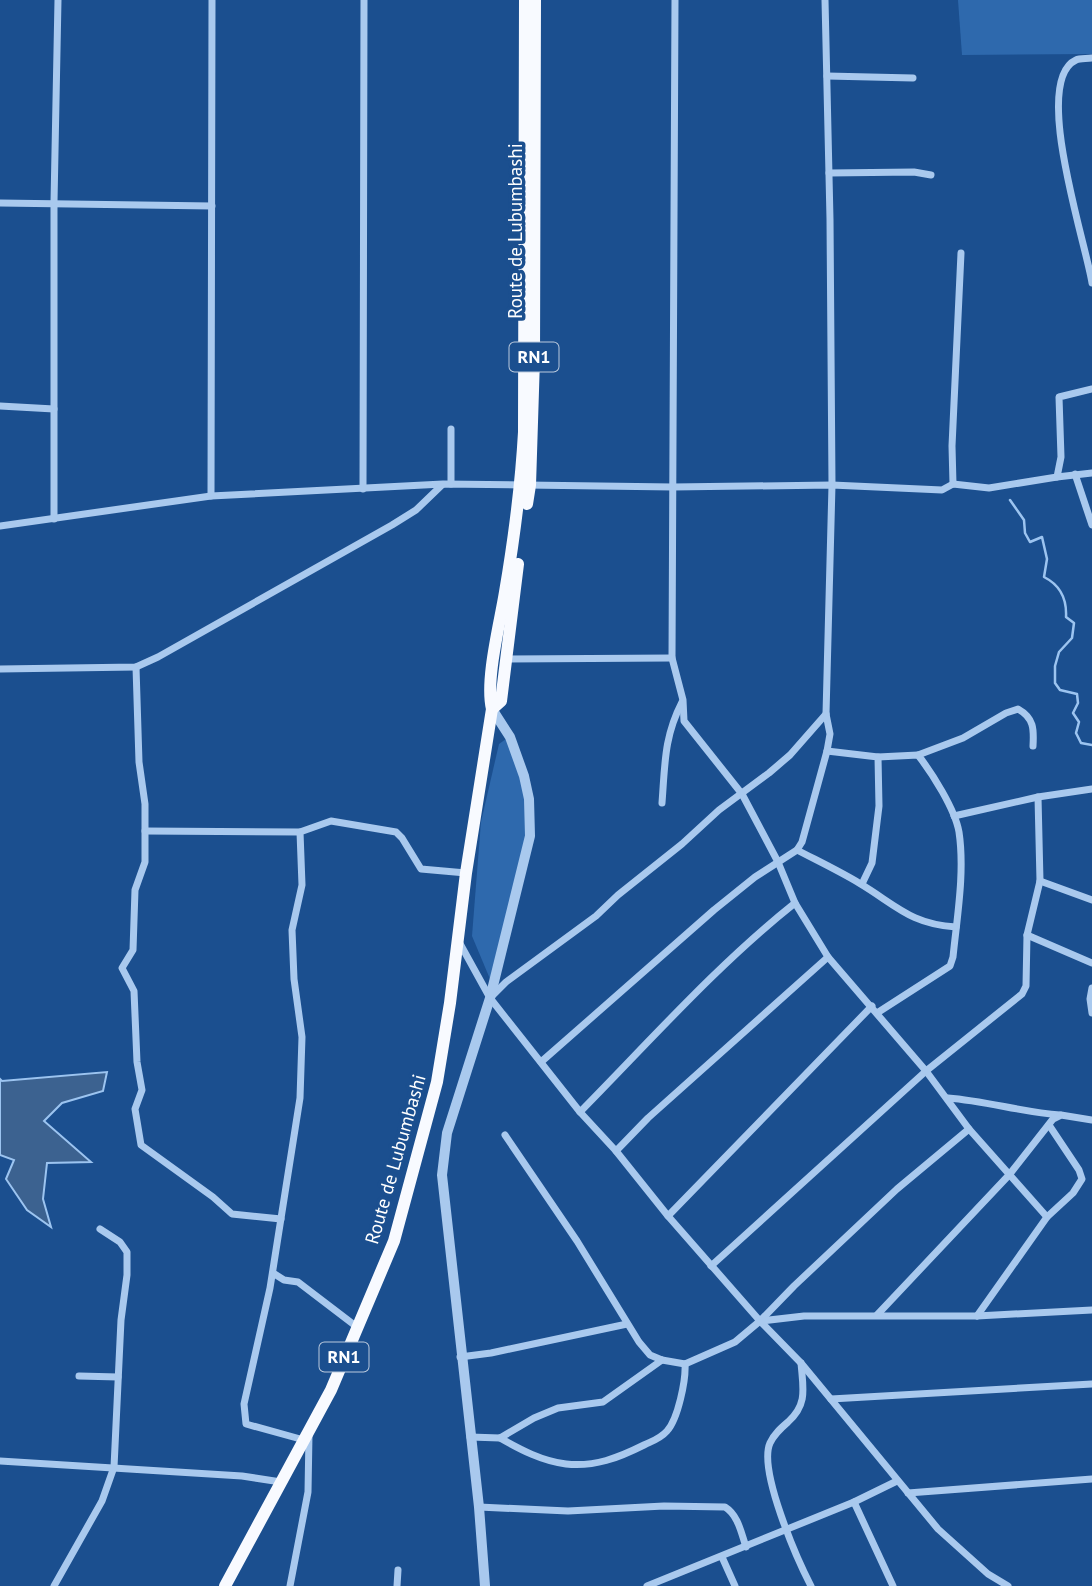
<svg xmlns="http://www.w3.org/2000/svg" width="1092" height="1586" font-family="'PT Sans',sans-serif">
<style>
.green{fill:#2e69ad}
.water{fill:#3c6290;stroke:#9cc4f0;stroke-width:2}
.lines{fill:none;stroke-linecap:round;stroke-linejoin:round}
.stream{stroke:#9cc4f0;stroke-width:2.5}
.minor{stroke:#a9c9ee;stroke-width:7}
.tertiary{stroke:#a9c9ee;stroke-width:10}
.trunk{stroke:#f8faff;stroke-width:12}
.labels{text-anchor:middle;stroke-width:7;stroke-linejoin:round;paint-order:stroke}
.shield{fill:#1b4f8f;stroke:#bbcadd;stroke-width:2}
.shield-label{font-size:18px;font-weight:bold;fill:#fff}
.street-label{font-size:19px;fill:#fff;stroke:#1b4f8f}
</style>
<rect width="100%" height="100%" fill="#1b4f8f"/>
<g class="green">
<polygon points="958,0 1092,0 1092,54 962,55"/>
<polygon points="506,739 524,781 527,838 490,979 472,936 481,822 499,744"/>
</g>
<polygon class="water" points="107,1072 103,1091 62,1103 44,1121 91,1162 47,1163 43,1199 51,1227 27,1210 6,1179 14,1160 0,1155 0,1079 2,1081"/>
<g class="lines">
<path class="stream" d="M1010,500L1024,520L1025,533L1030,542L1042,537L1047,559L1044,577C1060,585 1067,598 1066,617L1074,623L1072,638L1059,652L1055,666V683L1060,690L1077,694L1078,703L1073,713L1079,722L1076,733L1081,743L1092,745"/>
<g class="minor">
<polyline points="675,0 672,658 683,700 684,721 742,794 778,862 795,903 828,957 926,1071 969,1129 1047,1217"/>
<path d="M1092,58C1087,59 1080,58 1076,60C1031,81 1086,243 1092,283"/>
<polyline points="827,76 913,78"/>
<polyline points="829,173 914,172 931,175"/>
<polyline points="0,203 212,206"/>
<polyline points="0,406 54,409"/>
<polyline points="1075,474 1092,525"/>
<polyline points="1057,477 1092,473"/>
<polyline points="451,484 451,429"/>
<polyline points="953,484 952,446 961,253"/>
<polyline points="363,489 364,0"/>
<polyline points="211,496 212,0"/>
<polyline points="54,519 54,202 58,0"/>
<polyline points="0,526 211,496 443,484 673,487 832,485 942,490 953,484 989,488 1057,477 1061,457 1059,397 1092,389"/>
<polyline points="506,659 672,658"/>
<polyline points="136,667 139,762 145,804 145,862 135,890 133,950 122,968 134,991 137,1062 142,1090 135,1109 141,1145 213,1197 232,1214 281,1219"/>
<polyline points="0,669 136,667 158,657 392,525 416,510 442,485"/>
<polyline points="827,751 878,757 879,806 872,863 862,884"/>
<path d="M918,755L963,738L1006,713L1018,709C1034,718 1034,729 1033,746"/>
<path d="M662,803C665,764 664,737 682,702"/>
<polyline points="954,816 1038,797 1092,789"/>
<polyline points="145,831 300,832"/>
<path d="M797,850C818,861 839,871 859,883C896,905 910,924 956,927"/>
<polyline points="1040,881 1092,900"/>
<polyline points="1027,935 1092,963"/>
<polyline points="458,940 490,998 580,1112 616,1151 668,1216 760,1321 801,1363 938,1529 988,1574 1008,1586"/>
<polyline points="1092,988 1090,999 1092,1013"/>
<polyline points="491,997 506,982 596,916 618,895 682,844 719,810 769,773 790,755 826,714"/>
<path d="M877,1013L950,966L953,957C957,917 965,872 959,832C955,809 932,773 918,755L878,757"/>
<polyline points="541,1062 714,910 755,877 797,850 802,842 827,751 830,734 826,714 832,485 830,219 825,0"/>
<path d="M948,1098C986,1101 1022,1112 1060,1115"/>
<path d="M580,1112C650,1041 717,965 795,903"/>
<polyline points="505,1135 577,1241 639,1342 650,1355 662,1360 685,1364 735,1342 760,1321 794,1286 897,1189 969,1129"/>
<polyline points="616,1151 648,1118 828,957"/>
<polyline points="668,1216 872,1006"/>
<polyline points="711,1266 926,1071 1022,994 1026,986 1027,935 1040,881 1038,797"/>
<polyline points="273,1273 284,1280 298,1282 357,1327"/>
<polyline points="877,1315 1009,1175 1053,1119 1061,1115 1092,1120"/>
<polyline points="977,1316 1047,1217 1073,1193 1082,1179 1079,1170 1049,1125"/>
<polyline points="761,1321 804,1316 977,1316 1092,1310"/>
<polyline points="460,1357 491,1353 627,1324"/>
<path d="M801,1363C803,1388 808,1404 788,1422C781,1428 774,1434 770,1443C758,1470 797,1559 811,1586"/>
<polyline points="79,1376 118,1377"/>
<polyline points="831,1399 1092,1384"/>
<polyline points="470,1437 500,1438 534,1418 558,1408 603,1402 662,1360"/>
<path d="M500,1438C521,1450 542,1461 566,1464C595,1467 618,1458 644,1445C652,1441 660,1439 667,1431C678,1419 686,1380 685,1364"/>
<polyline points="304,1440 246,1424 244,1404 270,1288 300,1098 302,1037 294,979 292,930 302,885 300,832 331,821 396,832 402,838 421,869 466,873"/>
<polyline points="0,1461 242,1476 281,1482"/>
<polyline points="908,1493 1092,1479"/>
<polyline points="854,1502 893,1586"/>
<path d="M479,1507L568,1511L664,1506L725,1507C738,1515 741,1532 746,1547"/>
<polyline points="722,1557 735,1586"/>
<polyline points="54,1586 102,1501 114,1467 121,1320 127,1275 127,1252 120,1242 100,1229"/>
<polyline points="290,1586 308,1492 309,1435"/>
<polyline points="397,1586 398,1570"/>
<polyline points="647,1586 854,1502 897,1481"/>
</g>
<polyline class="tertiary" points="485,1586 479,1507 442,1175 447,1133 490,998 530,836 529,799 524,776 510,737 492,709"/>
<g class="trunk">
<polyline points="527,504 530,485 534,359 535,0"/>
<polyline points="492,709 501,701 518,564"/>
<path d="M225,1586L331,1390L394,1241L437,1082L450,1003L466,873L492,709C485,680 500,623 505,592C514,539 521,486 524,432L525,0"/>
</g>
</g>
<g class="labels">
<g class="shield">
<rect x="509.5" y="342.5" width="49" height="29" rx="5"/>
<rect x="319.5" y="1342.5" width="49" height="29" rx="5"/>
</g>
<g class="shield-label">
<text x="534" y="363">RN1</text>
<text x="344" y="1363">RN1</text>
</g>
<g class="street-label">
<text transform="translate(515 231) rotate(-90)" y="7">Route de Lubumbashi</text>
<text transform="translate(395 1159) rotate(-74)" y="7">Route de Lubumbashi</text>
</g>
</g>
</svg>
